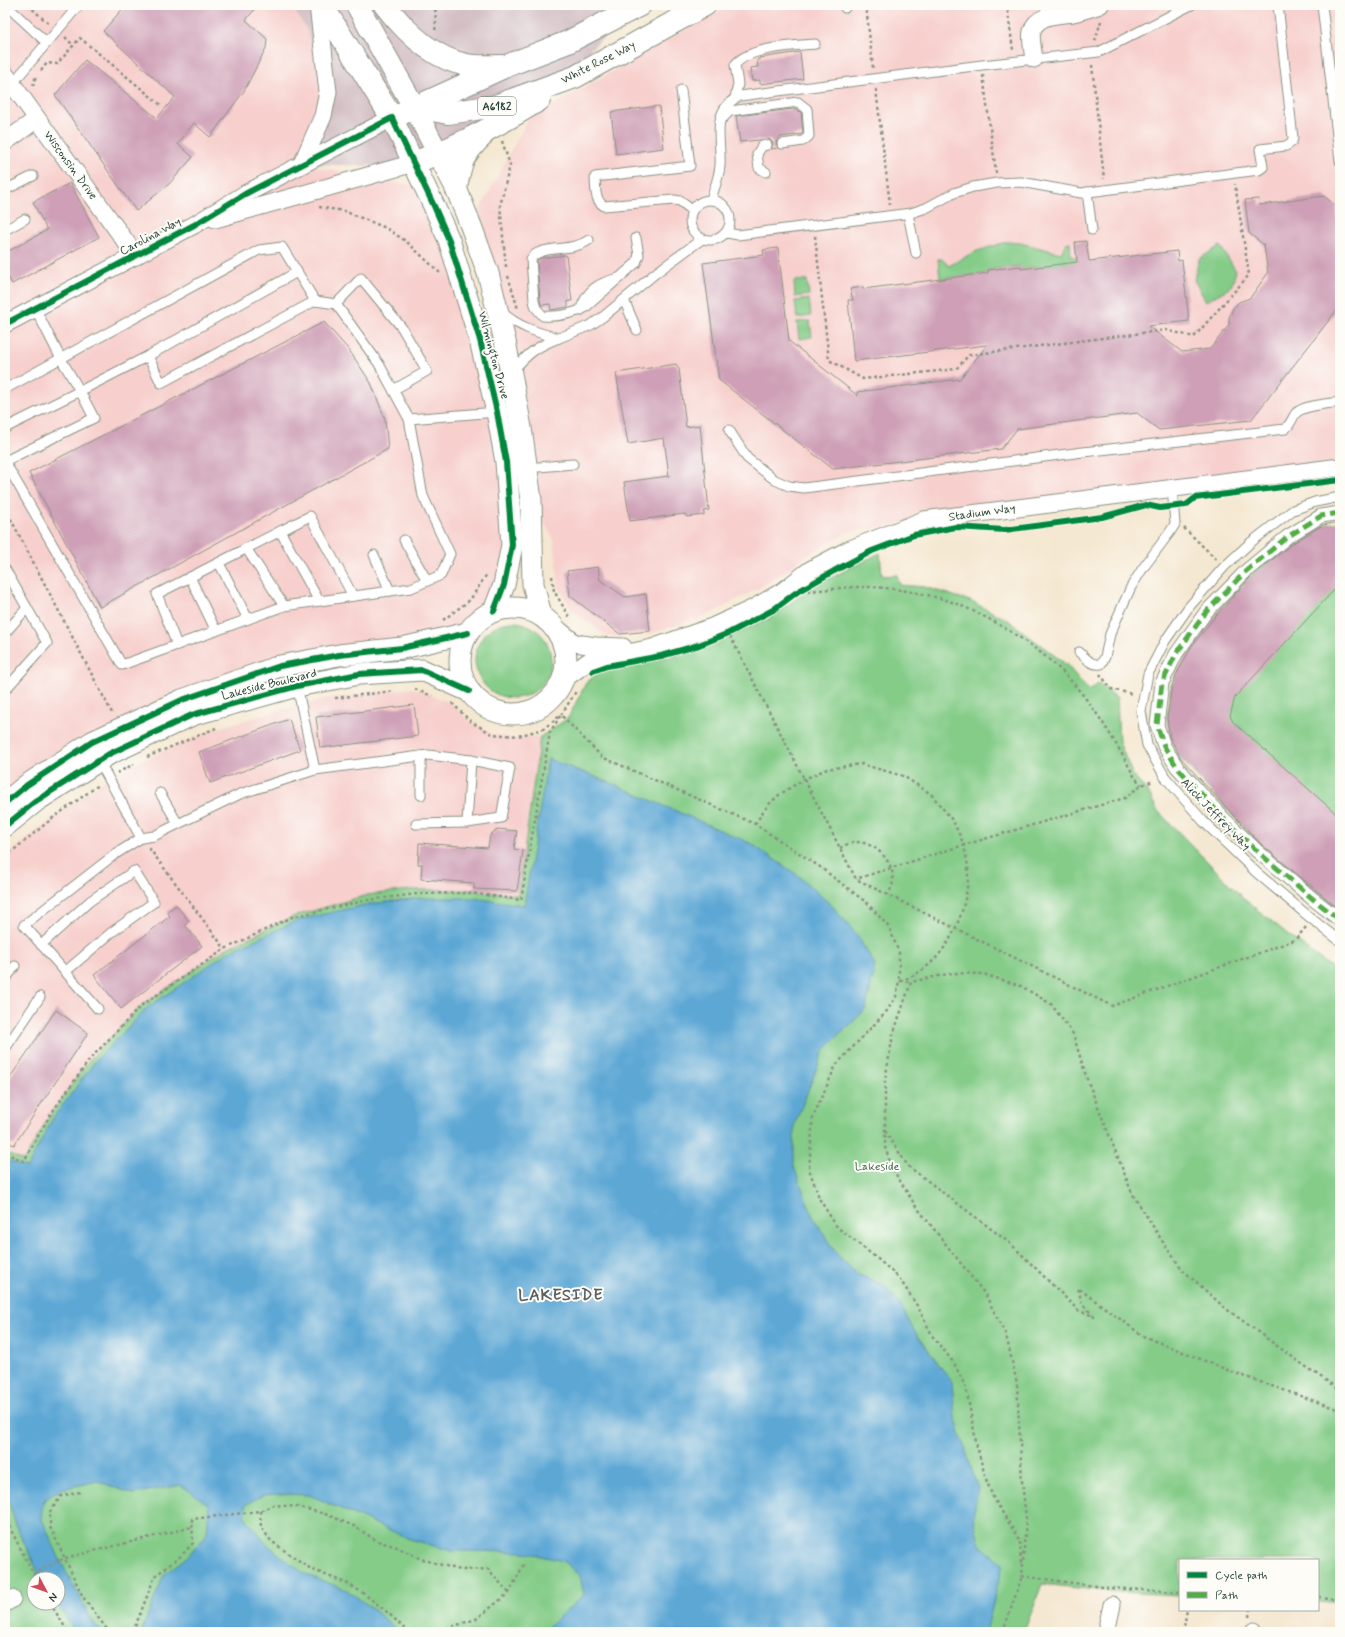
<svg xmlns="http://www.w3.org/2000/svg" width="1345" height="1637" font-family="Mynerve,sans-serif">
<style>
.built{fill:#f7d0cd}
.industrial{fill:#d2bec3}
.green{fill:#84cc88;stroke:#52845e;fill-rule:evenodd}
.water{fill:#5da7d5;stroke:#3e7284}
.building{fill:#ce9fb6}
.lines{fill:none;stroke-linecap:round;stroke-linejoin:round}
.service-casing{stroke:#8a9283;stroke-width:11}
.pedestrian-casing{stroke:#8a9283;stroke-width:15}
.minor-casing{stroke:#8a9283;stroke-width:19}
.tertiary-casing{stroke:#8a9283;stroke-width:23}
.trunk-casing{stroke:#8a9283;stroke-width:24}
.path{stroke:#8a9283;stroke-width:2.5;stroke-dasharray:3 3;stroke-linecap:butt}
.service{stroke:#fff;stroke-width:9}
.pedestrian{stroke:#fff;stroke-width:13}
.minor{stroke:#fff;stroke-width:17}
.tertiary{stroke:#fff;stroke-width:21}
.trunk{stroke:#fff;stroke-width:22}
.quiet{stroke:#52ad45;stroke-width:5;stroke-dasharray:10 5;stroke-linecap:butt}
.cycleway-casing{stroke:#fdfcf7;stroke-width:8}
.cycleway{stroke:#00873e;stroke-width:6}
.labels{text-anchor:middle;stroke-width:4;stroke-linejoin:round;paint-order:stroke}
.shield{fill:#fdfcf7;stroke:#62766e;stroke-width:1}
.shield-label{font-size:11px;font-weight:bold;fill:#1f3d34}
.street-label{font-size:12px;fill:#1f3d34;stroke:#fdfcf7}
.park-label{font-size:12px;fill:#386149;stroke:#fdfcf7}
.district-label{font-size:16px;font-weight:bold;letter-spacing:1px;fill:#5c5f62;stroke:#fdfcf7}
</style>
<rect width="100%" height="100%" fill="#fdfcf7"/>
<filter id="ink" filterUnits="userSpaceOnUse"><feTurbulence type="fractalNoise" baseFrequency=".025" numOctaves="2"/><feDisplacementMap in="SourceGraphic" scale="8" xChannelSelector="R" yChannelSelector="G"/><feConvolveMatrix kernelMatrix="1 2 1 2 8 2 1 2 1" color-interpolation-filters="sRGB"/></filter>
<filter id="wash" filterUnits="userSpaceOnUse"><feTurbulence type="fractalNoise" baseFrequency=".012" numOctaves="4" result="noise"/><feDisplacementMap in="SourceGraphic" scale="16" xChannelSelector="R" yChannelSelector="G"/><feGaussianBlur stdDeviation="0.9" result="paint"/><feColorMatrix in="noise" values="0 0 0 0 0 0 0 0 0 0 0 0 0 0 0 0 0 1.4 0 .05"/><feComposite in="paint" operator="in"/></filter>
<g filter="url(#wash)">
<rect width="100%" height="100%" fill="#f5e8d2"/>
<g class="built">
<polygon points="5,5 291,5 305,27 329,83 303,164 426,188 480,340 512,545 494,611 468,633 280,666 5,803"/>
<polygon points="729,5 1339,5 1340,467 924,520 848,532 807,555 770,582 710,614 649,634 608,637 572,610 559,588 554,540 531,500 471,226 528,119"/>
<polygon points="413,688 451,703 470,721 492,734 515,739 533,736 540,737 518,895 469,890 411,890 367,895 292,917 225,949 142,1005 90,1059 50,1115 24,1161 5,1153 5,857 54,817 108,778 137,762 217,728 300,705 332,698"/>
</g>
<polygon class="industrial" points="291,5 640,5 458,168 302,164 329,83 305,27"/>
<g class="green">
<polygon points="1006,242 1020,243 1061,253 1066,243 1070,242 1071,257 1083,257 1083,262 1021,269 1020,266 988,270 988,273 940,279 938,259 942,259 949,266 974,252"/>
<polygon points="1220,246 1236,271 1231,287 1206,301 1194,280 1199,259"/>
<polygon points="807,280 809,295 795,297 794,281"/>
<polygon points="809,299 811,316 797,318 795,301"/>
<polygon points="810,321 812,337 799,339 797,322"/>
<polygon points="1340,522 1340,911 1300,879 1260,844 1218,799 1179,756 1170,738 1167,718 1171,689 1176,675 1192,646 1221,609 1257,570 1300,535 1323,525"/>
<path d="M880,553L882,576L897,575L900,585L925,587L970,601L1008,620L1067,665L1089,691L1099,683L1117,698L1119,742L1133,776L1149,793L1157,810L1244,899L1295,940L1340,974V1603L1318,1601V1560H1180V1595L1115,1592L1042,1584L1024,1632H5V1153L24,1161L50,1115L90,1059L142,1005L225,949L292,917L367,895L411,890H469L518,895L540,737L568,718L586,683L598,673L699,650L768,619L813,587ZM34,1579H58V1603H34Z"/>
<circle cx="513" cy="660" r="38"/>
</g>
<polygon class="water" points="548,759 611,783 750,843 799,876 833,907 857,935 875,965 866,1009 824,1050 794,1126 794,1167 813,1217 835,1252 857,1274 884,1285 900,1304 913,1329 952,1382 955,1417 978,1489 973,1517 980,1545 1003,1564 986,1632 545,1632 546,1629 584,1595 580,1576 563,1561 524,1552 451,1551 410,1539 309,1495 282,1494 263,1495 245,1505 246,1518 269,1546 290,1563 307,1575 347,1590 373,1609 399,1632 141,1632 164,1575 188,1556 207,1533 209,1505 181,1485 132,1494 98,1481 61,1489 44,1500 41,1517 60,1560 94,1624 103,1632 75,1632 57,1603 58,1579 42,1579 38,1572 16,1526 5,1487 5,1159 27,1168 53,1118 96,1060 147,1008 228,952 298,920 369,904 419,898 473,898 524,905"/>
<g id="blocks">
<g class="building">
<polygon points="126,5 258,5 246,20 267,39 266,48 244,91 210,137 194,123 178,144 193,157 169,184 136,211 55,95 85,60 157,118 175,97 103,31"/>
<polygon points="800,52 803,79 760,84 760,80 752,81 750,68 758,67 757,60 759,60 759,58"/>
<polygon points="659,106 664,148 616,154 611,112"/>
<polygon points="793,109 801,112 803,133 802,134 781,137 776,142 778,148 771,149 773,143 769,139 740,142 736,116"/>
<polygon points="70,183 99,237 12,284 5,271 5,253 47,230 33,202"/>
<polygon points="1324,196 1336,206 1340,238 1340,306 1251,420 1159,430 1137,413 1017,429 1001,449 833,469 719,380 703,263 764,255 763,250 778,248 789,341 858,396 857,392 960,379 987,345 854,361 848,300 853,300 850,289 863,287 863,289 988,273 988,270 1021,266 1021,269 1077,262 1075,242 1086,241 1089,261 1177,251 1178,261 1182,260 1189,321 1148,326 1182,352 1210,349 1229,325 1229,318 1233,308 1239,302 1250,298 1268,273 1264,245 1249,233 1245,200 1259,199 1260,205"/>
<polygon points="566,255 572,301 568,301 568,307 551,310 550,304 541,305 540,300 537,261 540,258"/>
<polygon points="324,322 349,350 371,383 385,419 388,449 100,607 29,473"/>
<polygon points="676,364 679,369 686,427 700,425 709,510 704,511 704,515 687,517 685,514 630,521 624,482 669,476 664,438 628,444 616,373"/>
<polygon points="1340,522 1340,586 1335,589 1235,697 1230,716 1233,722 1340,817 1340,910 1262,845 1218,799 1181,758 1170,738 1167,718 1171,689 1176,675 1192,646 1221,609 1251,577 1292,544 1323,525"/>
<polygon points="598,567 600,580 625,597 646,594 650,631 620,634 570,596 567,571"/>
<polygon points="414,705 418,736 320,748 316,717"/>
<polygon points="289,719 300,750 210,783 199,752"/>
<polygon points="498,829 517,831 514,849 523,851 517,891 474,889 474,883 421,879 422,864 418,864 419,843 488,848 490,835"/>
<polygon points="176,905 189,921 185,925 202,946 121,1009 94,975 170,916 167,912"/>
<polygon points="56,1010 88,1033 14,1145 5,1141 5,1085"/>
</g>
</g>
</g>
<g filter="url(#ink)">
<use href="#blocks" fill-opacity="0" stroke="#8a9283" stroke-width="1"/>
<g class="lines">
<defs>
<g id="service">
<polyline points="6,5 47,43"/>
<polyline points="1322,5 1340,161"/>
<polyline points="845,8 846,5"/>
<polyline points="12,84 79,5"/>
<path d="M681,90L690,166L595,177C596,188 594,200 604,206L674,200L680,201L692,210"/>
<path d="M735,98L738,84L735,65C748,47 795,46 815,44"/>
<polyline points="723,118 730,111 798,102 807,109 809,136 803,141 782,144"/>
<polyline points="766,172 759,168 757,154 762,146 767,145"/>
<polyline points="5,190 33,176"/>
<polyline points="1087,192 1092,230"/>
<circle cx="710" cy="220" r="20"/>
<path d="M711,200C714,189 719,177 720,166C722,141 709,110 740,96L982,65L1099,52L1191,5"/>
<polyline points="908,214 916,253"/>
<polyline points="5,230 25,219"/>
<polyline points="727,233 738,235 911,213 926,208 954,193 973,187 997,183 1021,182 1081,193 1259,170 1263,167 1260,149 1286,146 1292,142 1293,138 1278,5"/>
<path d="M589,240C572,252 546,245 533,256L531,259L534,301L536,308L543,316C556,317 572,314 585,308L636,263L639,255L636,238"/>
<polyline points="624,300 637,330"/>
<polyline points="315,301 336,304"/>
<path d="M580,311C587,290 597,283 619,278"/>
<path d="M502,312C518,327 538,333 559,338C537,346 527,354 512,372"/>
<polyline points="559,338 591,325 604,316 657,272 702,239"/>
<polyline points="148,356 297,272"/>
<polyline points="5,389 259,250 282,247 315,301 161,383 148,356 80,391 61,359 35,308"/>
<polyline points="409,419 497,412"/>
<polyline points="5,428 80,391 94,418 5,461"/>
<path d="M729,430L747,458L775,480L789,486L804,488L1083,452L1285,429C1293,422 1291,419 1296,413C1304,405 1329,404 1340,402"/>
<polyline points="5,462 122,665 284,606 411,588 441,575 450,554 423,496 409,419 379,364 336,304 361,278 402,328 427,371 393,390"/>
<polyline points="527,468 573,464"/>
<polyline points="1340,497 1315,502 1293,510 1250,543 1224,567 1188,608 1165,641 1148,674 1141,711 1147,745 1165,777 1203,821 1257,873 1313,920 1340,941"/>
<polyline points="280,531 319,601"/>
<polyline points="404,540 427,581"/>
<polyline points="246,548 284,606"/>
<polyline points="374,555 390,591"/>
<polyline points="219,563 248,619"/>
<polyline points="5,569 47,643 5,690"/>
<polyline points="190,577 216,631"/>
<polyline points="5,633 27,608"/>
<polyline points="177,645 157,594 310,516 353,596"/>
<path d="M1079,652C1086,658 1091,666 1101,664L1105,657L1110,634L1131,587L1143,568L1170,532L1175,524L1172,487"/>
<polyline points="297,686 315,770"/>
<polyline points="421,756 421,795"/>
<polyline points="99,761 141,838"/>
<polyline points="160,793 178,824 240,794 315,770 428,755 471,760 467,823 416,824"/>
<polyline points="467,823 501,818 510,768 471,760"/>
<polyline points="41,945 90,901 134,871 154,902 112,932 65,972"/>
<polyline points="5,980 15,966"/>
<polyline points="98,1009 24,925 114,855 141,838 154,836 178,824"/>
<polyline points="5,1049 40,997"/>
</g>
<polyline id="pedestrian" points="1340,513 1321,516 1287,537 1246,571 1206,612 1176,654 1162,683 1157,725 1164,746 1177,767 1224,819 1257,851 1313,899 1340,920"/>
<g id="minor">
<path d="M1034,59C1033,51 1030,38 1032,31C1037,14 1059,15 1073,13C1082,11 1091,8 1100,5"/>
<polyline points="5,74 136,256"/>
<polyline points="5,142 37,119"/>
<polyline points="302,164 323,116 328,92 318,5"/>
<polyline points="215,219 414,163"/>
<polyline points="5,324 194,225 245,194 392,118"/>
<polyline points="554,626 575,643 596,646 623,647"/>
<polyline points="563,680 589,661 652,648 712,627 752,609 783,591 810,570 848,550 924,520 1340,467"/>
<polyline points="5,1603 12,1599"/>
<polyline points="1106,1632 1112,1605"/>
<polyline points="1254,1632 1254,1631"/>
</g>
<g id="tertiary">
<polyline points="414,107 456,188 471,226 488,273 505,341 521,428 531,500 533,584 541,615"/>
<polyline points="392,118 434,206 449,240 480,340 497,412 506,462 512,545 504,585 494,611"/>
<circle cx="513" cy="661" r="53"/>
<polyline points="5,803 27,785 92,742 182,700 280,666 339,655 402,648 468,633"/>
<polyline points="5,826 36,801 109,754 192,715 297,686 359,674 422,670 469,691"/>
</g>
<g id="trunk">
<polyline points="322,5 392,118 506,66 568,42 640,5"/>
<polyline points="357,5 414,107"/>
<path d="M385,5C405,31 433,59 467,65C478,67 490,66 501,66"/>
<polyline points="412,106 448,113 495,106 575,77 705,5"/>
<path d="M414,163C458,146 499,125 539,100"/>
<path d="M456,188C461,162 461,157 481,137"/>
</g>
</defs>
<use href="#service" class="service-casing"/>
<use href="#pedestrian" class="pedestrian-casing"/>
<use href="#minor" class="minor-casing"/>
<use href="#tertiary" class="tertiary-casing"/>
<use href="#trunk" class="trunk-casing"/>
<g class="path">
<polyline points="28,5 49,24"/>
<polyline points="866,5 873,68"/>
<polyline points="1007,5 1013,50"/>
<polyline points="435,30 436,26 435,5"/>
<polyline points="65,37 73,45"/>
<polyline points="1095,41 1101,21"/>
<polyline points="1092,65 1104,179"/>
<polyline points="41,71 47,63 57,64 80,38 161,105"/>
<polyline points="983,75 996,173"/>
<polyline points="33,86 36,76"/>
<polyline points="876,89 890,205"/>
<polyline points="502,141 510,165 500,206 506,267"/>
<polyline points="319,207 344,211 386,228 407,242 441,274"/>
<polyline points="815,236 829,360 863,379 956,369 969,355 1166,330 1194,337 1249,275 1235,184"/>
<polyline points="508,276 518,309"/>
<polyline points="5,508 112,713"/>
<polyline points="1184,528 1217,560"/>
<polyline points="552,576 554,591 570,618"/>
<path d="M808,591C826,590 844,587 862,587C886,586 930,594 952,602C992,617 1045,650 1072,682C1097,710 1116,743 1134,776L1141,785"/>
<polyline points="443,620 470,600 487,574"/>
<polyline points="730,636 856,879 1112,1006 1295,940 1306,927"/>
<polyline points="1100,674 1111,689 1133,694"/>
<polyline points="415,689 432,696"/>
<polyline points="335,698 394,691"/>
<polyline points="452,703 470,721 492,734 518,736 543,729 561,715 577,690"/>
<polyline points="147,757 216,728"/>
<polyline points="117,773 134,764"/>
<polyline points="755,824 768,805 779,795 804,779 827,769 861,764 903,776 931,794 953,821 964,845 856,879"/>
<polyline points="149,848 225,949"/>
<path d="M840,848C844,846 850,842 855,842C874,841 894,861 893,880C893,885 890,891 888,895"/>
<polyline points="5,857 54,817 100,784"/>
<polyline points="885,1131 908,1166 1011,1244 1079,1311 1094,1316 1082,1304 1078,1288 1143,1336 1235,1373 1340,1410"/>
<polyline points="1340,1141 1336,1151 1340,1160"/>
<polyline points="5,1153 24,1161 50,1115 90,1059 142,1005 225,949 292,917 368,900 417,894 470,893 521,900 550,732 561,715 602,757 755,824 820,867 867,903 889,927 899,953 899,981 911,982"/>
<polyline points="80,1492 61,1496 50,1512 50,1527 83,1597 106,1628 111,1632"/>
<polyline points="5,1508 11,1530 36,1579"/>
<polyline points="260,1511 261,1527 271,1541 311,1569 348,1584 363,1593 387,1612 408,1632"/>
<path d="M1021,1563L1020,1541L993,1497L986,1479L977,1447L966,1388L954,1363L933,1337L918,1307L899,1278L879,1260L837,1227L820,1200L809,1169L813,1117L836,1065L886,1012L896,997L899,981C943,969 967,917 968,875C969,865 965,854 964,845L1125,798L1141,785L1154,781"/>
<polyline points="33,1574 65,1558 192,1527"/>
<polyline points="1180,1592 1109,1588 1022,1576 1026,1519 1022,1481 1017,1383 1006,1335 985,1294 915,1205 892,1168 885,1147 885,1080 893,1035 911,982 952,973 983,974 1021,986 1051,1004 1073,1034 1087,1079 1132,1193 1166,1247 1183,1270 1225,1308 1302,1364 1340,1390"/>
<polyline points="1318,1597 1340,1599"/>
<polyline points="50,1603 68,1632"/>
<polyline points="1249,1617 1250,1610"/>
<polyline points="133,1632 155,1576 181,1556 193,1543 192,1519 260,1511 274,1505 298,1507 325,1514 354,1526 377,1541 397,1547 421,1559 460,1570 488,1569 509,1593"/>
<polyline points="435,1632 476,1619 509,1593 524,1564"/>
<polyline points="1003,1632 1022,1576"/>
<polyline points="1183,1632 1187,1610"/>
</g>
<use href="#service" class="service"/>
<use href="#pedestrian" class="pedestrian"/>
<use href="#minor" class="minor"/>
<use href="#tertiary" class="tertiary"/>
<use href="#trunk" class="trunk"/>
<polyline class="quiet" points="1340,513 1321,516 1287,537 1246,571 1206,612 1176,654 1162,683 1157,725 1164,746 1177,767 1224,819 1257,851 1313,899 1340,920"/>
<defs>
<g id="cycleway">
<polyline points="5,324 194,225 245,194 392,118 434,206 449,240 480,340 497,412 506,462 512,545 504,585 494,611"/>
<polyline points="593,671 607,666 661,656 699,645 729,633 773,610 797,592 834,571 872,551 914,535 956,527 1005,530 1102,517 1146,505 1160,508 1186,505 1195,498 1340,480"/>
<polyline points="5,803 27,785 92,742 182,700 280,666 339,655 402,648 468,633"/>
<polyline points="5,826 36,801 109,754 192,715 297,686 359,674 422,670 469,691"/>
</g>
</defs>
<use href="#cycleway" class="cycleway-casing"/>
<use href="#cycleway" class="cycleway"/>
</g>
</g>
<g class="labels">
<rect class="shield" x="478" y="97" width="38" height="18" rx="3"/>
<g class="shield-label">
<text x="497" y="110">A6182</text>
</g>
<g class="street-label">
<text transform="translate(598 62) rotate(-27)" y="4">White Rose Way</text>
<text transform="translate(71 165) rotate(54)" y="4">Wisconsin Drive</text>
<text transform="translate(150 236) rotate(-28)" y="4">Carolina Way</text>
<text transform="translate(494 355) rotate(75)" y="4">Wilmington Drive</text>
<text transform="translate(982 512) rotate(-8)" y="4">Stadium Way</text>
<text transform="translate(269 684) rotate(-14)" y="4">Lakeside Boulevard</text>
<text transform="translate(1216 814) rotate(46)" y="4">Alick Jeffrey Way</text>
</g>
<g class="park-label">
<text x="877" y="1170">Lakeside</text>
</g>
<g class="district-label">
<text x="561" y="1300">LAKESIDE</text>
</g>
</g>
<rect width="1345" height="1637" fill="none" stroke="#fdfcf7" stroke-width="20"/>
<rect x="1179" y="1559" width="140" height="52" fill="#fdfcf7" stroke="#a4b0a9"/>
<rect x="1187" y="1572" width="20" height="6" fill="#00873e" stroke="#a4b0a9"/>
<text x="1215" y="1579" font-size="12" fill="#1f3d34">Cycle path</text>
<rect x="1187" y="1592" width="20" height="6" fill="#52ad45" stroke="#a4b0a9"/>
<text x="1215" y="1599" font-size="12" fill="#1f3d34">Path</text>
<g transform="translate(46 1591) rotate(131)"><circle r="19" fill="#fdfcf7" stroke="#a4b0a9"/>
<path d="M0-3L7 15L0 10L-7 15Z" fill="#d1495b"/>
<text y="-6" font-size="11" font-weight="bold" text-anchor="middle" fill="#1f3d34">N</text>
</g>
</svg>
